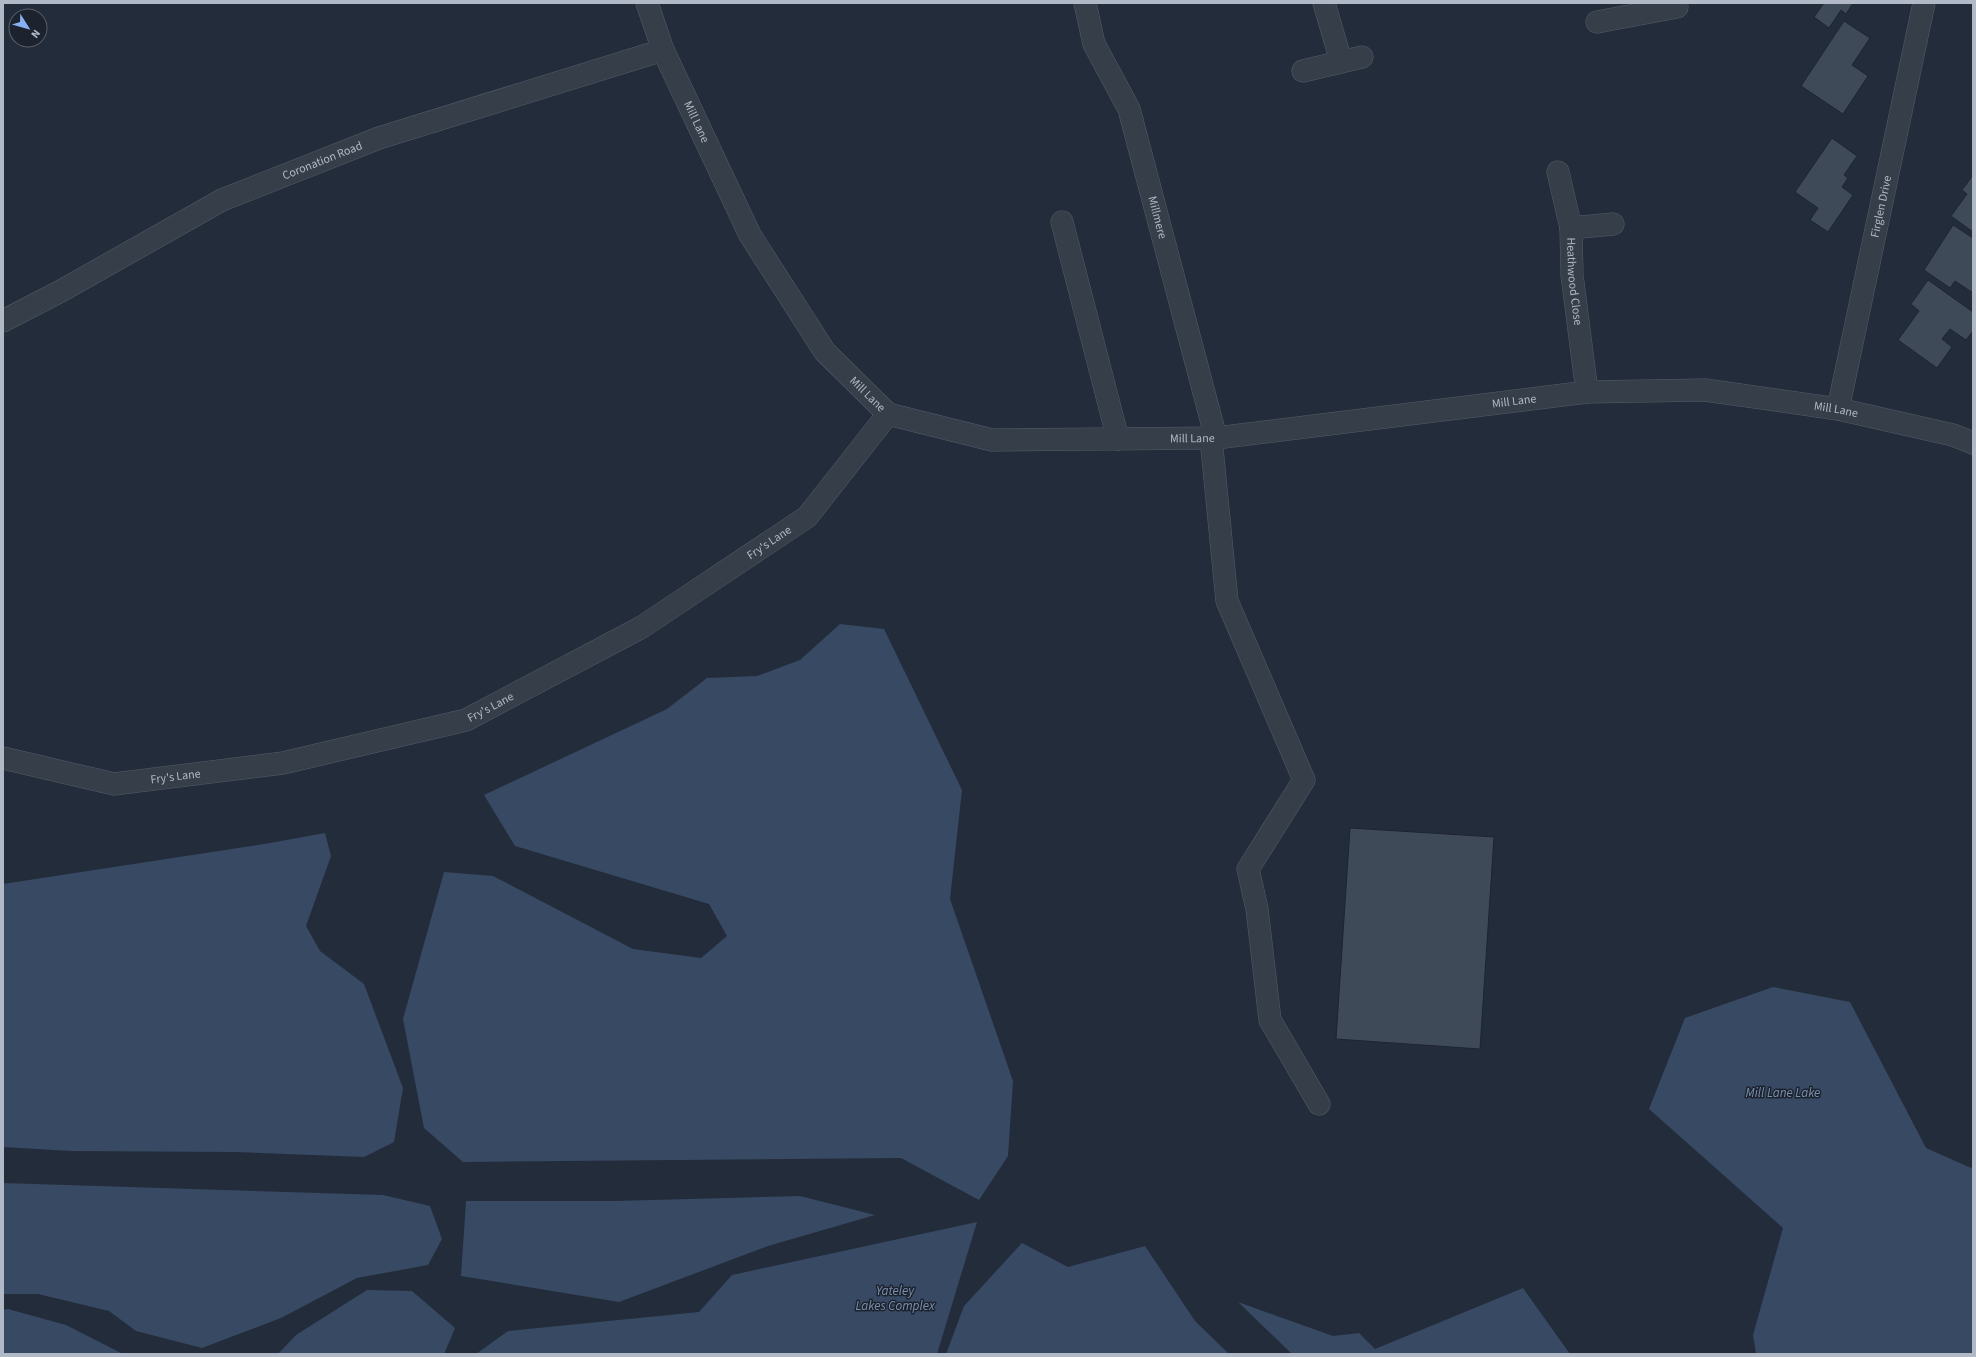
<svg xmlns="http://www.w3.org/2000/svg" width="1976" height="1357" font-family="'Source Sans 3',sans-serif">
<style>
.water{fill:#384963}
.building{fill:#3f4a59;stroke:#1e2531}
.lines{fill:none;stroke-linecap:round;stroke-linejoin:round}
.minor-casing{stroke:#545c68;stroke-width:23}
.minor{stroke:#363e4a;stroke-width:22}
.labels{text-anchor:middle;stroke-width:3;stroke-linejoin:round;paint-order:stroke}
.street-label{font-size:12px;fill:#b1b9c6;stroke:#1c232f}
.water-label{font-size:13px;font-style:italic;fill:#7a8fad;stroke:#1c232f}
</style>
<rect width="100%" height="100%" fill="#232c3a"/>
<g class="water">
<polygon points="840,624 884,629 962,790 950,899 1013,1081 1008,1156 979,1200 901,1158 463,1162 424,1128 403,1019 444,872 493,876 633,949 701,958 727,936 709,904 515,846 484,795 667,709 707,678 757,676 800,660"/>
<polygon points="325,833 331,856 306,926 320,951 364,984 403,1088 394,1142 364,1157 234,1152 71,1151 3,1147 3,884 270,843"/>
<polygon points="1773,987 1850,1002 1926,1148 1971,1168 1973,1166 1973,1354 1756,1354 1753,1335 1783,1228 1649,1109 1685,1018"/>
<polygon points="3,1183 383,1195 430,1206 442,1239 428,1265 357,1278 281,1318 202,1348 136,1331 109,1311 38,1294 3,1294"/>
<polygon points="800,1196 875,1215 768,1246 619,1302 461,1276 466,1201 615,1201"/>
<polygon points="977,1222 937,1354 476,1354 508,1331 699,1312 732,1275"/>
<polygon points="1022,1243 1068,1267 1145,1246 1195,1321 1229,1354 946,1354 964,1306"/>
<polygon points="1523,1288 1570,1354 1292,1354 1238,1302 1333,1336 1359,1333 1375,1349"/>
<polygon points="367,1290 412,1291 455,1328 444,1354 278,1354 296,1335"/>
<polygon points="8,1309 66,1325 123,1354 3,1354 3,1310"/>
</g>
<g class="building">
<polygon points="1824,3 1853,3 1846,14 1841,10 1829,28 1814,17"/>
<polygon points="1844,21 1870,38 1852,65 1868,76 1843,114 1801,86"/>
<polygon points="1832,138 1857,156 1844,175 1848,178 1842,187 1853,195 1828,232 1810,220 1818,208 1795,192"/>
<polygon points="1973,175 1973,232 1951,216 1967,194 1962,190"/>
<polygon points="1953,225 1973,238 1973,293 1955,281 1950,288 1924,270"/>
<polygon points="1928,280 1973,312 1973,331 1966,340 1950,329 1942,339 1952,347 1937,368 1898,340 1919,311 1911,304"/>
<polygon points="1350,828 1494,837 1480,1049 1336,1039"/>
</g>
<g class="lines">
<defs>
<g id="minor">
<path id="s1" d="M647,3L663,50L750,235L825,352L888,414L992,440L1216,438L1587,392L1705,390L1838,409L1953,435L1973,443"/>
<path id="s2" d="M1085,3L1094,44L1129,109L1216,438"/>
<polyline points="1324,3 1341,61"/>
<polyline points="1597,22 1677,7"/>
<polyline points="1303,71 1362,57"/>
<path id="s3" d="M1558,172L1571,228L1572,275L1587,392"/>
<polyline points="1062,222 1118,439"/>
<polyline points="1571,228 1613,224"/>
<path id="s4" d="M3,321L61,291L222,200L379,138L663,50"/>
<path id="s5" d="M1838,409L1924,3"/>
<polyline points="1211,438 1227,601 1304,780 1248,869 1257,909 1270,1020 1319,1104"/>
<path id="s6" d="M3,758L114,784L283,763L466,720L642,627L807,517L888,414"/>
</g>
</defs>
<use href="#minor" class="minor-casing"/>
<use href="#minor" class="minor"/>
</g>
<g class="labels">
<g class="street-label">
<text dy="4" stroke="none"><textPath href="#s1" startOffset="129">Mill Lane</textPath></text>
<text dy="4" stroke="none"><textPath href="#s4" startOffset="358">Coronation Road</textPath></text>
<text dy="4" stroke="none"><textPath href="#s5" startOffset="207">Firglen Drive</textPath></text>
<text dy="4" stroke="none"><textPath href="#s2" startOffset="228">Millmere</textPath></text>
<text dy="4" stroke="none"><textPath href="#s3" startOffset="111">Heathwood Close</textPath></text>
<text dy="4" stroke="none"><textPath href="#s1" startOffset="453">Mill Lane</textPath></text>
<text dy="4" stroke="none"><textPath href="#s1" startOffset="1113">Mill Lane</textPath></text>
<text dy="4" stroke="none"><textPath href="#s1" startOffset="1437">Mill Lane</textPath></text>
<text dy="4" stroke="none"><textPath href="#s1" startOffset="789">Mill Lane</textPath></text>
<text dy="4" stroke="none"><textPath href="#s6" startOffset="824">Fry's Lane</textPath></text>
<text dy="4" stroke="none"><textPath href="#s6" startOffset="500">Fry's Lane</textPath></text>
<text dy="4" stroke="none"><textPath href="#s6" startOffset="176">Fry's Lane</textPath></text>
</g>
<g class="water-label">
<text x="1783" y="1097">Mill Lane Lake</text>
<text x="895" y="1295">Yateley<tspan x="895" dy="15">Lakes Complex</tspan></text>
</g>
</g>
<rect width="1976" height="1357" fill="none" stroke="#b1b9c6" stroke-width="8"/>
<g transform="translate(28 28) rotate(127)"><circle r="19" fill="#1c232f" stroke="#585f6b"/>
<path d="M0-3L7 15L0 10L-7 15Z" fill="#88b0f4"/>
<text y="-6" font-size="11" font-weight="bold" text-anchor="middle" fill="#b1b9c6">N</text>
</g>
</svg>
